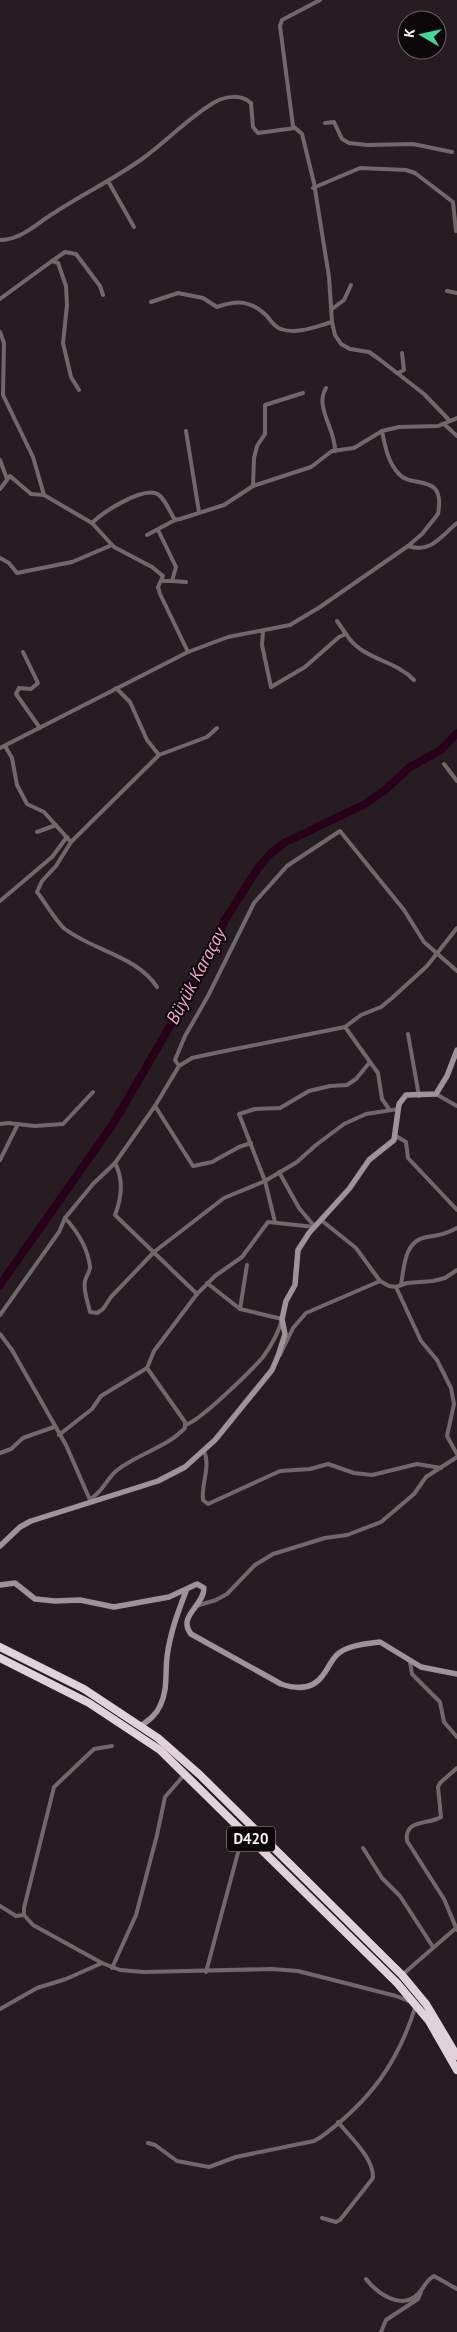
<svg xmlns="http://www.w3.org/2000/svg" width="457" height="2332" font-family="'PT Sans',sans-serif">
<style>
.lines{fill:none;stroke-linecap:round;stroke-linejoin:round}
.river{stroke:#27001a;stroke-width:8}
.street{stroke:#6f696c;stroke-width:4}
.secondary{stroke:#9d9499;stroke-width:5.5}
.highway{stroke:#e1d2da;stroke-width:8}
.labels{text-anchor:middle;stroke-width:4;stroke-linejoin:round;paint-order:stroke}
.shield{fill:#0c080a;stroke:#b1aaae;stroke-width:1}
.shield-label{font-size:15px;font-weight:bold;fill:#f8f0f4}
.water-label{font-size:18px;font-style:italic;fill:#f8a5d7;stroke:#0c080a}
</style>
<rect width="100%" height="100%" fill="#261c22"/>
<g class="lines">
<polyline class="river" points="0,1285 113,1124 197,980 225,920 258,868 270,854 284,843 365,804 385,790 410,767 441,750 457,733"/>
<g class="street">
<polyline points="320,0 282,20 280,26 293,126 302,134 314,183 329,277 332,322 335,335 341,344 350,349 369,352 379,359 424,394 450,421"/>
<polyline points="325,123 334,122 342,139 349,143 367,145 413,144 452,152"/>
<polyline points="108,181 134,227"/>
<polyline points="313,188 360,168 406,170 415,173 453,202 456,231"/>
<path d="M0,240C21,240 37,223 54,213C83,194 114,179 142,159C167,141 189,117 215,102C226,96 241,94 251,103L253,127L258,133L295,128"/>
<polyline points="52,261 65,252 76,254 100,286 103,295"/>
<polyline points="447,291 457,293"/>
<polyline points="0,299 52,261 58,263 66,286 67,305 63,343 71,377 79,390"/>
<path d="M151,302L178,293L203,298L217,307C237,300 251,300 267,316C271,321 274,327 281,329C297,335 317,326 332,322"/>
<polyline points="332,309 344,300 351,285"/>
<polyline points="0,332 4,343 3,395 33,457 44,495"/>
<polyline points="398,373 404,370 402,353"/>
<path d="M326,388C314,407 336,430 335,451"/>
<polyline points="444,424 457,436"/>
<polyline points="186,431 199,512"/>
<polyline points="0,460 7,479"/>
<polyline points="253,486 254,458 257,446 265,434 265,405 303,393"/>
<polyline points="0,489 10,476 31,494 44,495 92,523 114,547 152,567 163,576 158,587 160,594 188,652"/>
<path d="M92,523C103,512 139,489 155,493C164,495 170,513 175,520L180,519L224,505L253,486L311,467L332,451L354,448L382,431L399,427L438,426L457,418"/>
<polyline points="158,530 176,567 172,581 163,581"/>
<polyline points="147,535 175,520"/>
<path d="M408,546C431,554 441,536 457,523"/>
<polyline points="0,558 9,563 17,573 72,562 112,545"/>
<polyline points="172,581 186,582"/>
<polyline points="337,621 346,634"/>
<path d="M263,631L262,645L271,687L305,667L339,637L346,634C362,660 394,659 414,680"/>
<polyline points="23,652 38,683 31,689 19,688 16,694 40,728"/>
<polyline points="116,688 130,702 147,740 159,755"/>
<path d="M5,746L12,758L17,785L27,804L44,812L71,842L56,866L42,881L37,892C45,902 57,923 65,929C94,951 137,956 157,987"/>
<path d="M0,748L188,652L228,637L290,625L320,607L408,546L422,534L438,514C446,471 411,489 399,474C388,463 385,446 382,431"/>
<polyline points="444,764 457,781"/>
<polyline points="37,832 56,825"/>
<polyline points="71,842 159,755 207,737 217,728"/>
<polyline points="0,901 52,857 67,837"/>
<polyline points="345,1027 378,1073 382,1099 389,1109"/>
<polyline points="408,1034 419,1096"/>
<polyline points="179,1066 175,1060 185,1036 208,996 254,903 287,866 340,831 404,910 424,942 457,971"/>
<polyline points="436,1094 457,1106"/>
<polyline points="155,1106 193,1166 212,1162 239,1147 251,1143"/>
<polyline points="0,1124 8,1123 35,1126 63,1124 93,1092"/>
<polyline points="396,1136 406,1142 408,1158 457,1210"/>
<polyline points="0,1160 18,1124"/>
<path d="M115,1163C124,1180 122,1197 115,1215L197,1294"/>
<polyline points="279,1172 299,1208 315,1227"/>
<path d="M65,1218C77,1231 88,1249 90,1267C90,1272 86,1276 85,1281C83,1290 88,1303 90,1312L97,1313L103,1309L111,1297L154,1252L224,1198L265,1181L297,1162L316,1145L344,1124L366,1114L398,1109"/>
<polyline points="321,1220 356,1248 380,1281 389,1286 396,1287 407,1283 433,1281 445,1278 457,1270"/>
<polyline points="275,1222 265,1181 239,1114 255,1109 280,1108 309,1091 330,1086 347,1085 356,1079 370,1062"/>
<path d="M401,1285C404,1268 404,1240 427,1237C439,1235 446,1234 457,1228"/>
<polyline points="396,1287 421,1341 437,1360 451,1388 454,1404 447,1436 457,1454"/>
<polyline points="240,1309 247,1265"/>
<polyline points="0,1315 59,1232 65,1218 93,1184 115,1163 155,1106 179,1066 192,1058 215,1053 345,1027 361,1015 381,1007 392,998 427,966 457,928"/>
<polyline points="0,1334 12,1350 66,1445 90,1500"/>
<polyline points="280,1355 293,1328 306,1313 380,1281"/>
<path d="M185,1425C199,1422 252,1370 263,1357C271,1346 279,1332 282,1319L240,1309L207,1283"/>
<polyline points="59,1435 92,1409 101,1396 147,1368 154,1351 197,1294 215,1276 242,1257 268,1222 315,1227"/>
<path d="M204,1451C211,1466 201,1484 203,1500L208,1504L280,1471L310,1469L328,1464L354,1473L372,1475L417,1464L441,1468"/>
<polyline points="0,1453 11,1449 23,1438 54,1427"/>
<path d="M90,1499C102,1493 106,1480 116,1471C137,1454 166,1448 185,1428V1422L147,1368"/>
<polyline points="196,1606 216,1600 227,1594 255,1565 273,1554 325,1538 347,1535 381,1522 414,1494 426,1477 457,1457"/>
<polyline points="410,1662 412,1674 440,1702 444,1722 457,1737"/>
<path d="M457,1768L440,1783L438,1787L441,1817C428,1825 404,1819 407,1841L444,1899L457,1930"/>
<polyline points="363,1848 382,1878 400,1896 433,1947"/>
<polyline points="0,1906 16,1916 24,1915"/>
<polyline points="102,1963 33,1925 24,1915 24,1908 54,1787 94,1749 112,1746"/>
<polyline points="112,1968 136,1915 157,1835 165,1797 185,1774"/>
<polyline points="206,1972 240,1845 247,1836"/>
<polyline points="402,1975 456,1928"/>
<polyline points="0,2009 37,1988 66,1979 102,1963 120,1970 144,1972 272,1969 298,1971 396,1996 411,2002"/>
<path d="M148,2143L155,2145L177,2161L209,2167L236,2157L314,2141L321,2137C370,2101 398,2063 416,2005"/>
<path d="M322,2218L336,2222L340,2220L373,2178C374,2158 350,2137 338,2122"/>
<path d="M366,2279C377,2293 401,2311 418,2294C424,2288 426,2280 434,2276L457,2289"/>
<polyline points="381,2332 386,2320 418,2299 421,2292"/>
</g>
<g class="secondary">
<polyline points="0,1546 20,1527 31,1521 158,1481 185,1467 215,1440 272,1370 278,1356 285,1334 282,1319 286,1301 295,1285 298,1250 309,1233 349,1189 369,1160 394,1140 399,1104 406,1095 436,1094 447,1076 457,1050"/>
<path d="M0,1585L15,1583L35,1599L55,1601L80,1600L114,1607L169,1597L197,1584L204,1588C204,1606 177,1616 191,1634L281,1684C296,1689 313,1690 323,1675C329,1668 331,1659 339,1653C350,1645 366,1644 380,1642L421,1667L457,1674"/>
<path d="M142,1725C149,1720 156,1715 160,1706C168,1690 165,1674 167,1657C170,1633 178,1612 186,1591"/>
</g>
<g class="highway">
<polyline points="0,1647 84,1689 158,1738 200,1775 402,1975 426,2004 457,2056"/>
<polyline points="0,1658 89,1703 160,1750 397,1983 429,2021 457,2070"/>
</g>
</g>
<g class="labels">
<rect class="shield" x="227" y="1826.5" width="48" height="25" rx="4"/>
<g class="shield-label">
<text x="251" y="1844">D420</text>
</g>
<g class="water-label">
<text transform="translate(196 976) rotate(-62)" y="6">Büyük Karaçay</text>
</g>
</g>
<g transform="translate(422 35) rotate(279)"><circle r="24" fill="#0c080a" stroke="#6a6568"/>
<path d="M0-4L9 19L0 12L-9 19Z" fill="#48d49d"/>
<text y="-8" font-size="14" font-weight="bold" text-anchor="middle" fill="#f8f0f4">K</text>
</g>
</svg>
